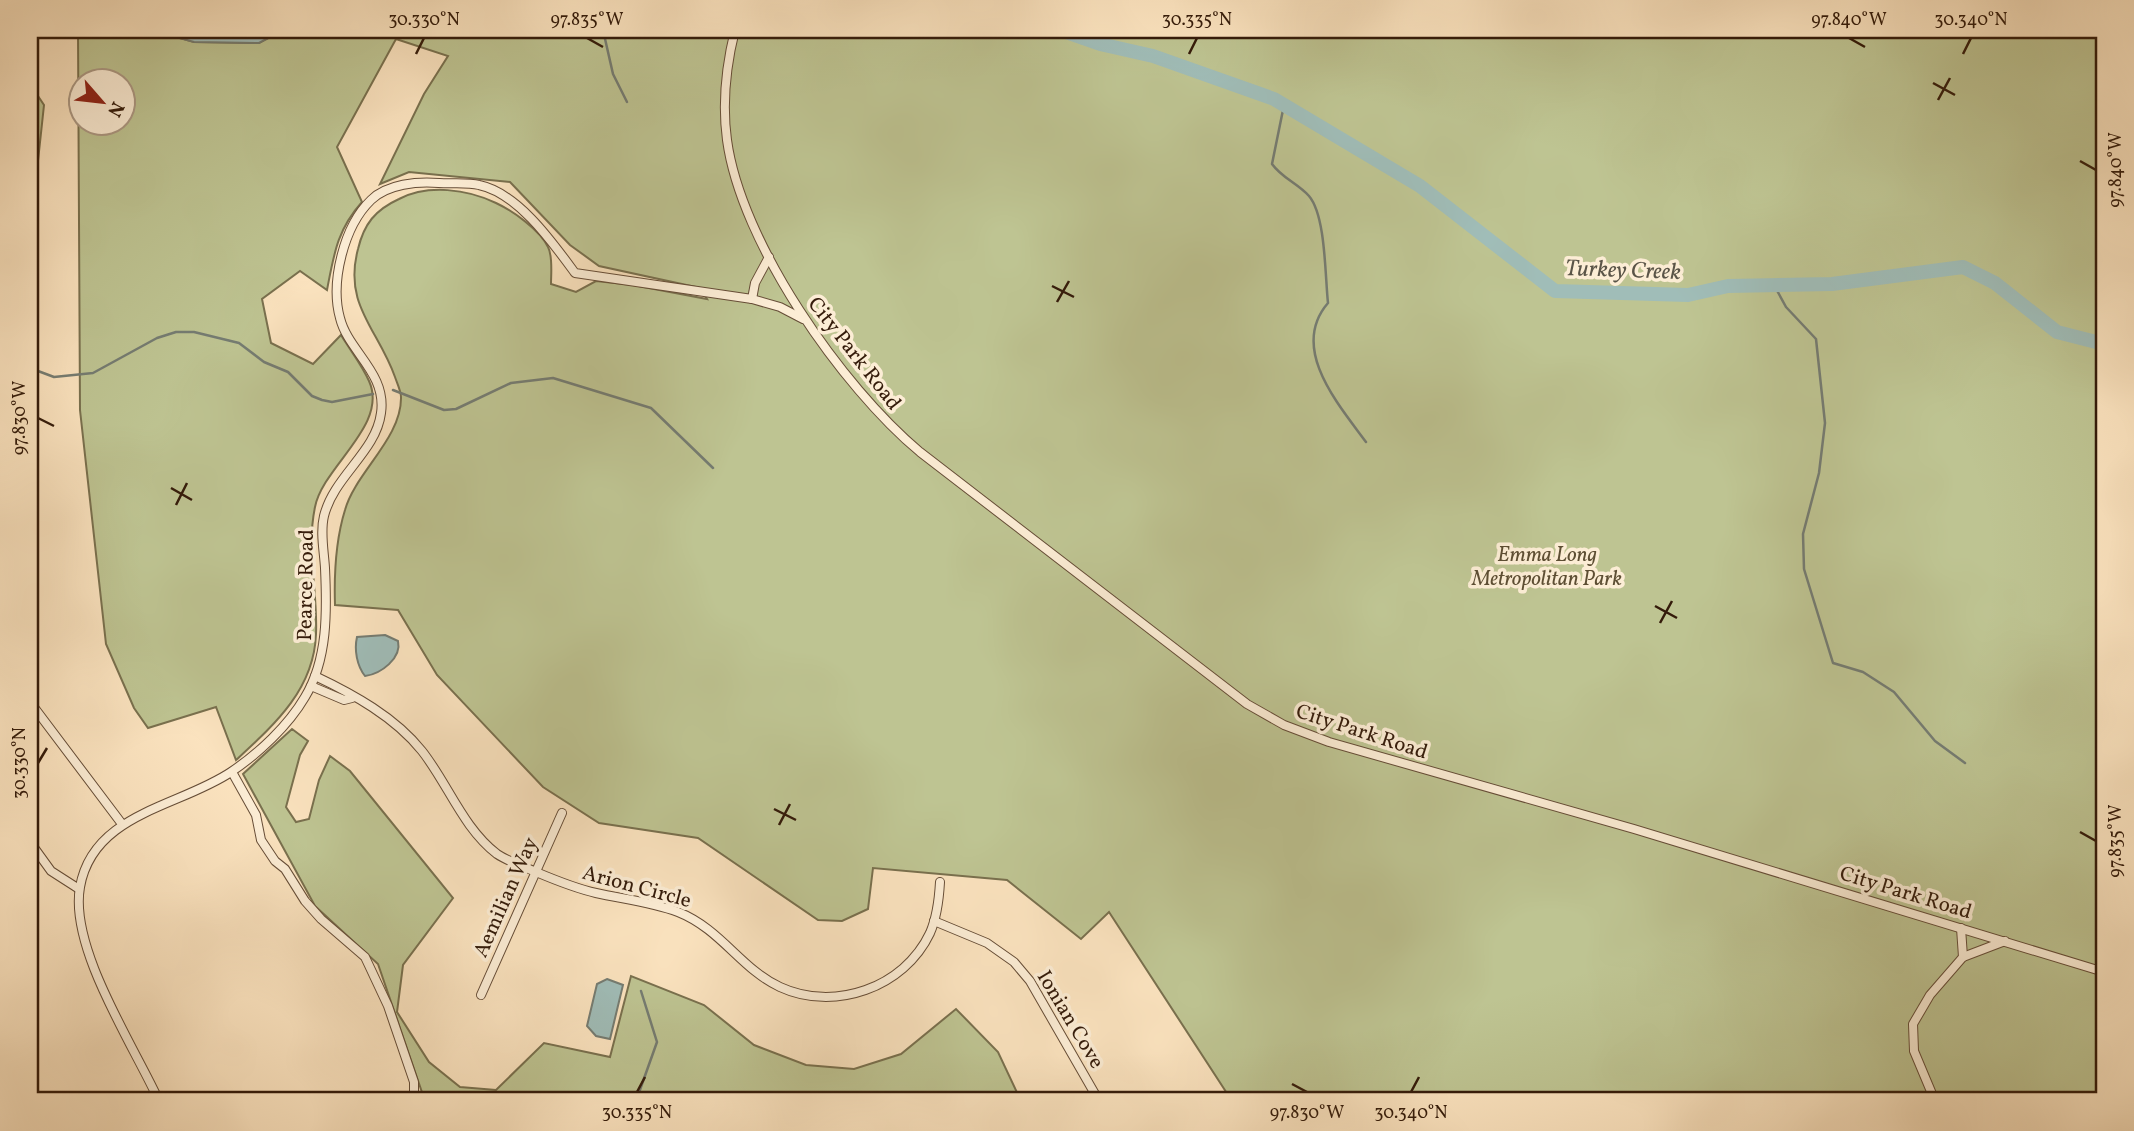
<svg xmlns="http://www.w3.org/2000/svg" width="2134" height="1131" font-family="Vollkorn,serif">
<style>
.green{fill:#bec492;stroke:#79704e;stroke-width:2;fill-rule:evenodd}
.water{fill:#a0bdb8;stroke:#757c72;stroke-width:2}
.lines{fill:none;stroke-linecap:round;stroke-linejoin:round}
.stream{stroke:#757c72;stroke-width:2.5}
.river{stroke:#a0bdb8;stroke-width:14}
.minor-casing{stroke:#664d37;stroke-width:10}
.minor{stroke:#fcedd5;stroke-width:8}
.ticks{fill:none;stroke:#341b0a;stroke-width:2.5}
.labels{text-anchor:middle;stroke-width:7;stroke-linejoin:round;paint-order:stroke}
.street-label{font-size:21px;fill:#341b0a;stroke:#fcedd5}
.park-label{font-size:21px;font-style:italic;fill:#5d4e33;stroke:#fcedd5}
.water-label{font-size:23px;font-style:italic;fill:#5a5447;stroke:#fcedd5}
.neatline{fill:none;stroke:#341b0a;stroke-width:2.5}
.ticks-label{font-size:18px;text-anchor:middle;fill:#341b0a}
</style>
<rect width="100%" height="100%" fill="#fbe3bf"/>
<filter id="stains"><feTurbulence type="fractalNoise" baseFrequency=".00286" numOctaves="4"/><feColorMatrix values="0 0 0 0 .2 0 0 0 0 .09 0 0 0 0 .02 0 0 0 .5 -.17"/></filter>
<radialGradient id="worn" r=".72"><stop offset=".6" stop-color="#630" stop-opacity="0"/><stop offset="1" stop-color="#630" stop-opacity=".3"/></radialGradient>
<g class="green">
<path d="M78,30H151L194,42L259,43L283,30H2104V1101H1232L1109,912L1081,939L1007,880L873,868L868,909L842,921L818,920L698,838L599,823L543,787L437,675L398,610L335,605C334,574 336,539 345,510C355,473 402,438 401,397C401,391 397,383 395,377C378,329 343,305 358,249C364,224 375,210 399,199C428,184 467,189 496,203C513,211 540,230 548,247C553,256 551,273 551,284L576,292L596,281L633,285L707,299L700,288L599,266L570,245L510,182L409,172L380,184L424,94L448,56L396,39L337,147L362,202C337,230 334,254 327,290L300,271L262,299L271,343L313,364L341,335C350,350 362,365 369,381C389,425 323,466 315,507C306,550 318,592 316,634C314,690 274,725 236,760L216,707L148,728L134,708L106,644L80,410ZM80,80H122V122H80Z"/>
<polygon points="30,90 34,90 44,105 31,226"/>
<polygon points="292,729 308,741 300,755 286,807 296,822 309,819 319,780 330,756 350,771 453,898 403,965 397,1012 429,1062 460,1087 496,1090 544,1043 610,1057 631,976 704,1005 754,1045 806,1065 854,1069 901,1054 956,1009 998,1052 1021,1101 425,1101 378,964 315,906 243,774"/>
</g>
<g class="water">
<polygon points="151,30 283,30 259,43 194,42"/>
<path d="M385,635L398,641C402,658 381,674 365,676C357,666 354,650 357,637Z"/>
<polygon points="607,979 623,985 610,1039 596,1036 587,1026 597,984"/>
</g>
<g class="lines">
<g class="stream">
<polyline points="603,30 613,74 627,102"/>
<path d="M1284,105L1272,164C1282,178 1297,183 1309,196C1326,216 1325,277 1328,303C1289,348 1338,404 1366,442"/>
<polyline points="1774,285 1786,307 1816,339 1825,423 1819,473 1803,534 1804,569 1833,663 1863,672 1894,692 1935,741 1965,763"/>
<polyline points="30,368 54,377 93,373 157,338 176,332 194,332 239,343 264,362 288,372 312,396 322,400 332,402 373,394"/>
<polyline points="393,390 444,410 456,409 511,383 553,378 651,408 713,468"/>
<polyline points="636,1101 657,1042 641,991"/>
</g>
<polyline class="river" points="1060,30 1100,44 1153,56 1274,99 1420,186 1555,291 1688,295 1728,286 1832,284 1963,267 1995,283 2057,332 2104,344"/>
<defs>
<g id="minor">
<path d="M735,30C726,66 722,103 727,140C741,243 842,387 920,452L1247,704L1284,725L1329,742L1634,829L2104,972"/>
<polyline points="752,299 755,283 769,257"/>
<path d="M315,676C353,694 395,717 422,751C448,784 463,828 497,854C509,862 523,866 536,872C555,880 574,888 596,893C623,899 652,902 678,912C721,929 741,969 780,987C834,1012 904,988 930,933C937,917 939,900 940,882"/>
<polyline points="311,686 344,700 352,698"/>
<polyline points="30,702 122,824"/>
<polyline points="232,772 256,815 261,840 275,861 285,869 305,901 321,919 365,957 388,1006 414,1082 414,1093"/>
<polyline points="30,842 51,871 79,889"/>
<polyline points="934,921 987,943 1014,962 1030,981 1099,1101"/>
<polyline points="1961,928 1963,957"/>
<polyline points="481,995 562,813"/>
<path d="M159,1101C134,1046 69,948 80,887C93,813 179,807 231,772C259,753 288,726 305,697C328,659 327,611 325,568C324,551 320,532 324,516C334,476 376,452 381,413C387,373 348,351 340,318C330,282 344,226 371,200C387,184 418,181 439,183C452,184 467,182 479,185C518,193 553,243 575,273L752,299L780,307L803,319"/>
<polyline points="1935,1101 1914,1051 1913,1024 1930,995 1963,957 2005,941"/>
</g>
</defs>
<use href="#minor" class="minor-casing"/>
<use href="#minor" class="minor"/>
</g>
<path class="ticks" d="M587,38L603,47M1849,38L1865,47M416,54L424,38M1189,54L1197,38M1963,54L1971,38M1933,83L1955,95M1938,100L1950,78M2080,161L2096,170M1052,286L1074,297M1057,302L1069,281M38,418L54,426M171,488L192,500M176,505L187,483M1655,606L1677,618M1660,623L1672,601M38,763L47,748M774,809L796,820M779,825L790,804M2080,832L2096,841M1292,1084L1307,1092M637,1092L645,1077M1411,1092L1419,1077"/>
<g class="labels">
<g class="street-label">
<text transform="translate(855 353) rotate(52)" y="7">City Park Road</text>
<text transform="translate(305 585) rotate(-89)" y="7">Pearce Road</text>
<text transform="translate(1362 731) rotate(18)" y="7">City Park Road</text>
<text transform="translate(637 886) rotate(15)" y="7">Arion Circle</text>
<text transform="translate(1906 892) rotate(17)" y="7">City Park Road</text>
<text transform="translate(505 897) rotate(-66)" y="7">Aemilian Way</text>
<text transform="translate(1071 1019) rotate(59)" y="7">Ionian Cove</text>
</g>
<g class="park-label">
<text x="1547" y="561">Emma Long<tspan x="1547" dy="24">Metropolitan Park</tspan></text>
</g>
<g class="water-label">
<text transform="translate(1623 269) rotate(2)" y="8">Turkey Creek</text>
</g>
</g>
<rect width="2134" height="1131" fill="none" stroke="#fbe3bf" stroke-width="77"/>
<g transform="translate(102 102) rotate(118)"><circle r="33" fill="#fcedd5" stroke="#ac9984" stroke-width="2"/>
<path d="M0-5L12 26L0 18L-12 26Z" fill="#8f2418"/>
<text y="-10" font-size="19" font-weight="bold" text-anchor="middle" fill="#341b0a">N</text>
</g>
<rect x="38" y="38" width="2058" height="1054" class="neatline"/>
<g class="ticks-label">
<text x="424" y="25">30.330°N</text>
<text x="587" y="25">97.835°W</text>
<text x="1197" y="25">30.335°N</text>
<text x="1849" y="25">97.840°W</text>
<text x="1971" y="25">30.340°N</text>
<text transform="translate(2115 170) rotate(-90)" y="6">97.840°W</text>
<text transform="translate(19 418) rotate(-90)" y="6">97.830°W</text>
<text transform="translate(19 763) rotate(-90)" y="6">30.330°N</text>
<text transform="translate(2115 841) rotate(-90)" y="6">97.835°W</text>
<text x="637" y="1118">30.335°N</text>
<text x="1307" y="1118">97.830°W</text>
<text x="1411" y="1118">30.340°N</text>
</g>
<rect width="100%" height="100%" filter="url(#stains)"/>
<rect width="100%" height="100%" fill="url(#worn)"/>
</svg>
